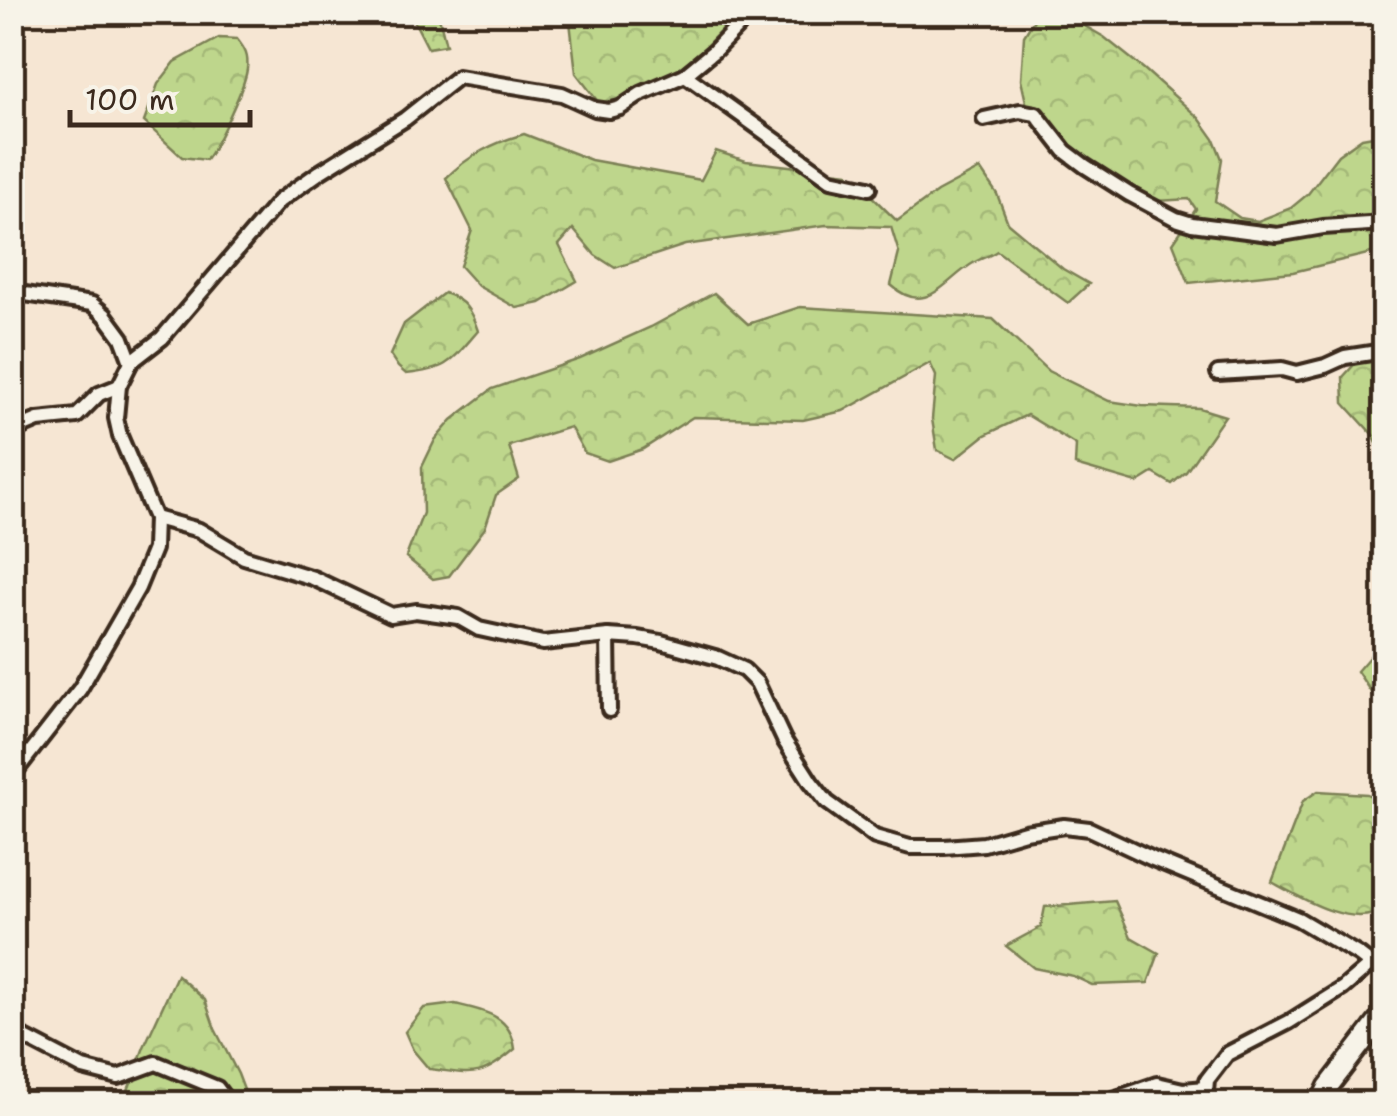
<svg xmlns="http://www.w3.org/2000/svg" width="1397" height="1116" font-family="'Shantell Sans',sans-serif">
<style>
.forest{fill:url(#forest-crowns);stroke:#7c8055;stroke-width:2.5}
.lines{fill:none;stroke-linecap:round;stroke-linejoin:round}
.street-casing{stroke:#3b2a1e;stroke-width:20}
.secondary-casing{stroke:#3b2a1e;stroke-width:25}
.street{stroke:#f7f3e8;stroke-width:12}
.secondary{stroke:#f7f3e8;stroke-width:18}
</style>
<defs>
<pattern id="forest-crowns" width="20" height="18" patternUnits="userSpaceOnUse" patternTransform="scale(2.5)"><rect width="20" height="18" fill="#bed68c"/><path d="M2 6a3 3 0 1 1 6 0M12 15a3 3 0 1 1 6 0" fill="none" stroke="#a4b878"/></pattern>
</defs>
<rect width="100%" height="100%" fill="#f6e6d3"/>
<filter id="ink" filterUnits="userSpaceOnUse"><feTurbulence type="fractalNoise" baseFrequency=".01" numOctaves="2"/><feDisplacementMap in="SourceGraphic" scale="20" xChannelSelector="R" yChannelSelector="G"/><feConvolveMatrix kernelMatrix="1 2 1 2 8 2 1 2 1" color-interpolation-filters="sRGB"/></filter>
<g filter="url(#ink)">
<g class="forest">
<polygon points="410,13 438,13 446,45 428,48"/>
<polygon points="569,13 738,13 699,53 644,95 599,103 576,73"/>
<polygon points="1044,13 1062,13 1104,37 1144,69 1199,118 1214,139 1222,159 1215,201 1240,218 1258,221 1291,208 1308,194 1338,155 1362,138 1384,134 1384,250 1293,272 1189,283 1173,243 1196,209 1189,199 1126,203 1055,152 1028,111 1021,80 1024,36 1037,15"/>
<path d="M219,38L237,39C245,49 249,56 247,69C245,87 217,145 206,160L182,157L144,122L158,84L175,62Z"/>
<path d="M524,134L591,160L701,180L716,151L746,161L848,173L897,221L937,192L980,169L997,194L1008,223L1063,269L1089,284L1068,303L997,251C990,256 982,258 975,262C946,278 927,318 891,285L899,253L891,227L826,225L685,245L615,268L595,255L573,229L559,245L577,281L540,303L517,308L478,286L460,266L472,230L446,178C469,155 493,143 524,134Z"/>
<path d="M444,293C465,300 471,310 478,331C451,362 448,370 406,374L398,367L390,355L404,324Z"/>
<polygon points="714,293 748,324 800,307 993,319 1048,371 1109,401 1142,406 1199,408 1225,416 1186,472 1172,484 1153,473 1137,483 1075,465 1076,445 1027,415 985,435 955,459 937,450 932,419 936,376 930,363 843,411 803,420 693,417 643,449 608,461 585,453 570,427 509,446 519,479 496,495 485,528 449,576 433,579 406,557 423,513 422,467 435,440 452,420 492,389 580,359 651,327"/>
<polygon points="1384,347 1384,458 1373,435 1344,403 1343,377 1363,355"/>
<polygon points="1384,640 1384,712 1357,671"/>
<path d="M1318,791L1367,794L1384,802V909C1353,930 1301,898 1272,882L1303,801Z"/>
<polygon points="1115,901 1131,937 1159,953 1148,983 1092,985 1073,976 1034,968 1006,946 1041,927 1045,907"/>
<polygon points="177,975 205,1000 215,1029 238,1074 249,1103 210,1103 202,1097 149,1103 123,1104 144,1047"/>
<path d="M455,1004C484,1011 511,1015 515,1049C479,1080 473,1074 429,1069L413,1050L405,1032L424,1008Z"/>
</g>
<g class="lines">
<defs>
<g id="street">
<polyline points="685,75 831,180 869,188"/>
<polyline points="984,119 1020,111 1036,114 1065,151 1085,166 1129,194 1176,219 1192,224 1277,235 1323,227 1384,223"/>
<polyline points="12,296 25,294 92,304 105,315 122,338 131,362"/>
<polyline points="1218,373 1282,369 1297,373 1325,366 1345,357 1384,351"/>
<polyline points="12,431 38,420 77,416 99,394 119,386"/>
<polyline points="155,518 199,530 244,557 313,578 391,615 416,611 458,617 479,629 543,643 608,636 638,638 661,642 718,658 744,670 757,683 784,740 811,782 827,802 875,837 910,847 944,847 984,844 1025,832 1064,826 1089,829 1153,859 1298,919 1359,955 1384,974"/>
<polyline points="608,636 609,710"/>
<polyline points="12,776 80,689 138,588 154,549 155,518 120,436 116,418 119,386 131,362 162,338 279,201 320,172 405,119 458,77 562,94 595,109 609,111 620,108 641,94 685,75 714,51 752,12"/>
<polyline points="12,1031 83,1068 118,1077 156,1063 217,1088 229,1104"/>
<polyline points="1111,1104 1114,1099 1157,1084 1183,1090 1206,1088"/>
<polyline points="1205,1104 1207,1080 1227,1054 1289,1022 1343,988 1371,964"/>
</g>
<polyline id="secondary" points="1320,1104 1328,1087 1384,1014"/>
</defs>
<use href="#street" class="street-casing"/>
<use href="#secondary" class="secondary-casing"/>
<use href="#street" class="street"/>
<use href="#secondary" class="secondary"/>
</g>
</g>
<rect width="1397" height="1116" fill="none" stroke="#f7f3e8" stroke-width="50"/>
<rect x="25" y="25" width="1347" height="1066" fill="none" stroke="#3b2a1e" stroke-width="4" filter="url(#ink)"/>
<path d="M70 110v15h180v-15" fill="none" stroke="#3b2a1e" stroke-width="5"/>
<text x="85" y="110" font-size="30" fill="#3b2a1e" stroke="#f7f3e8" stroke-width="8" paint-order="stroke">100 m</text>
</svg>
